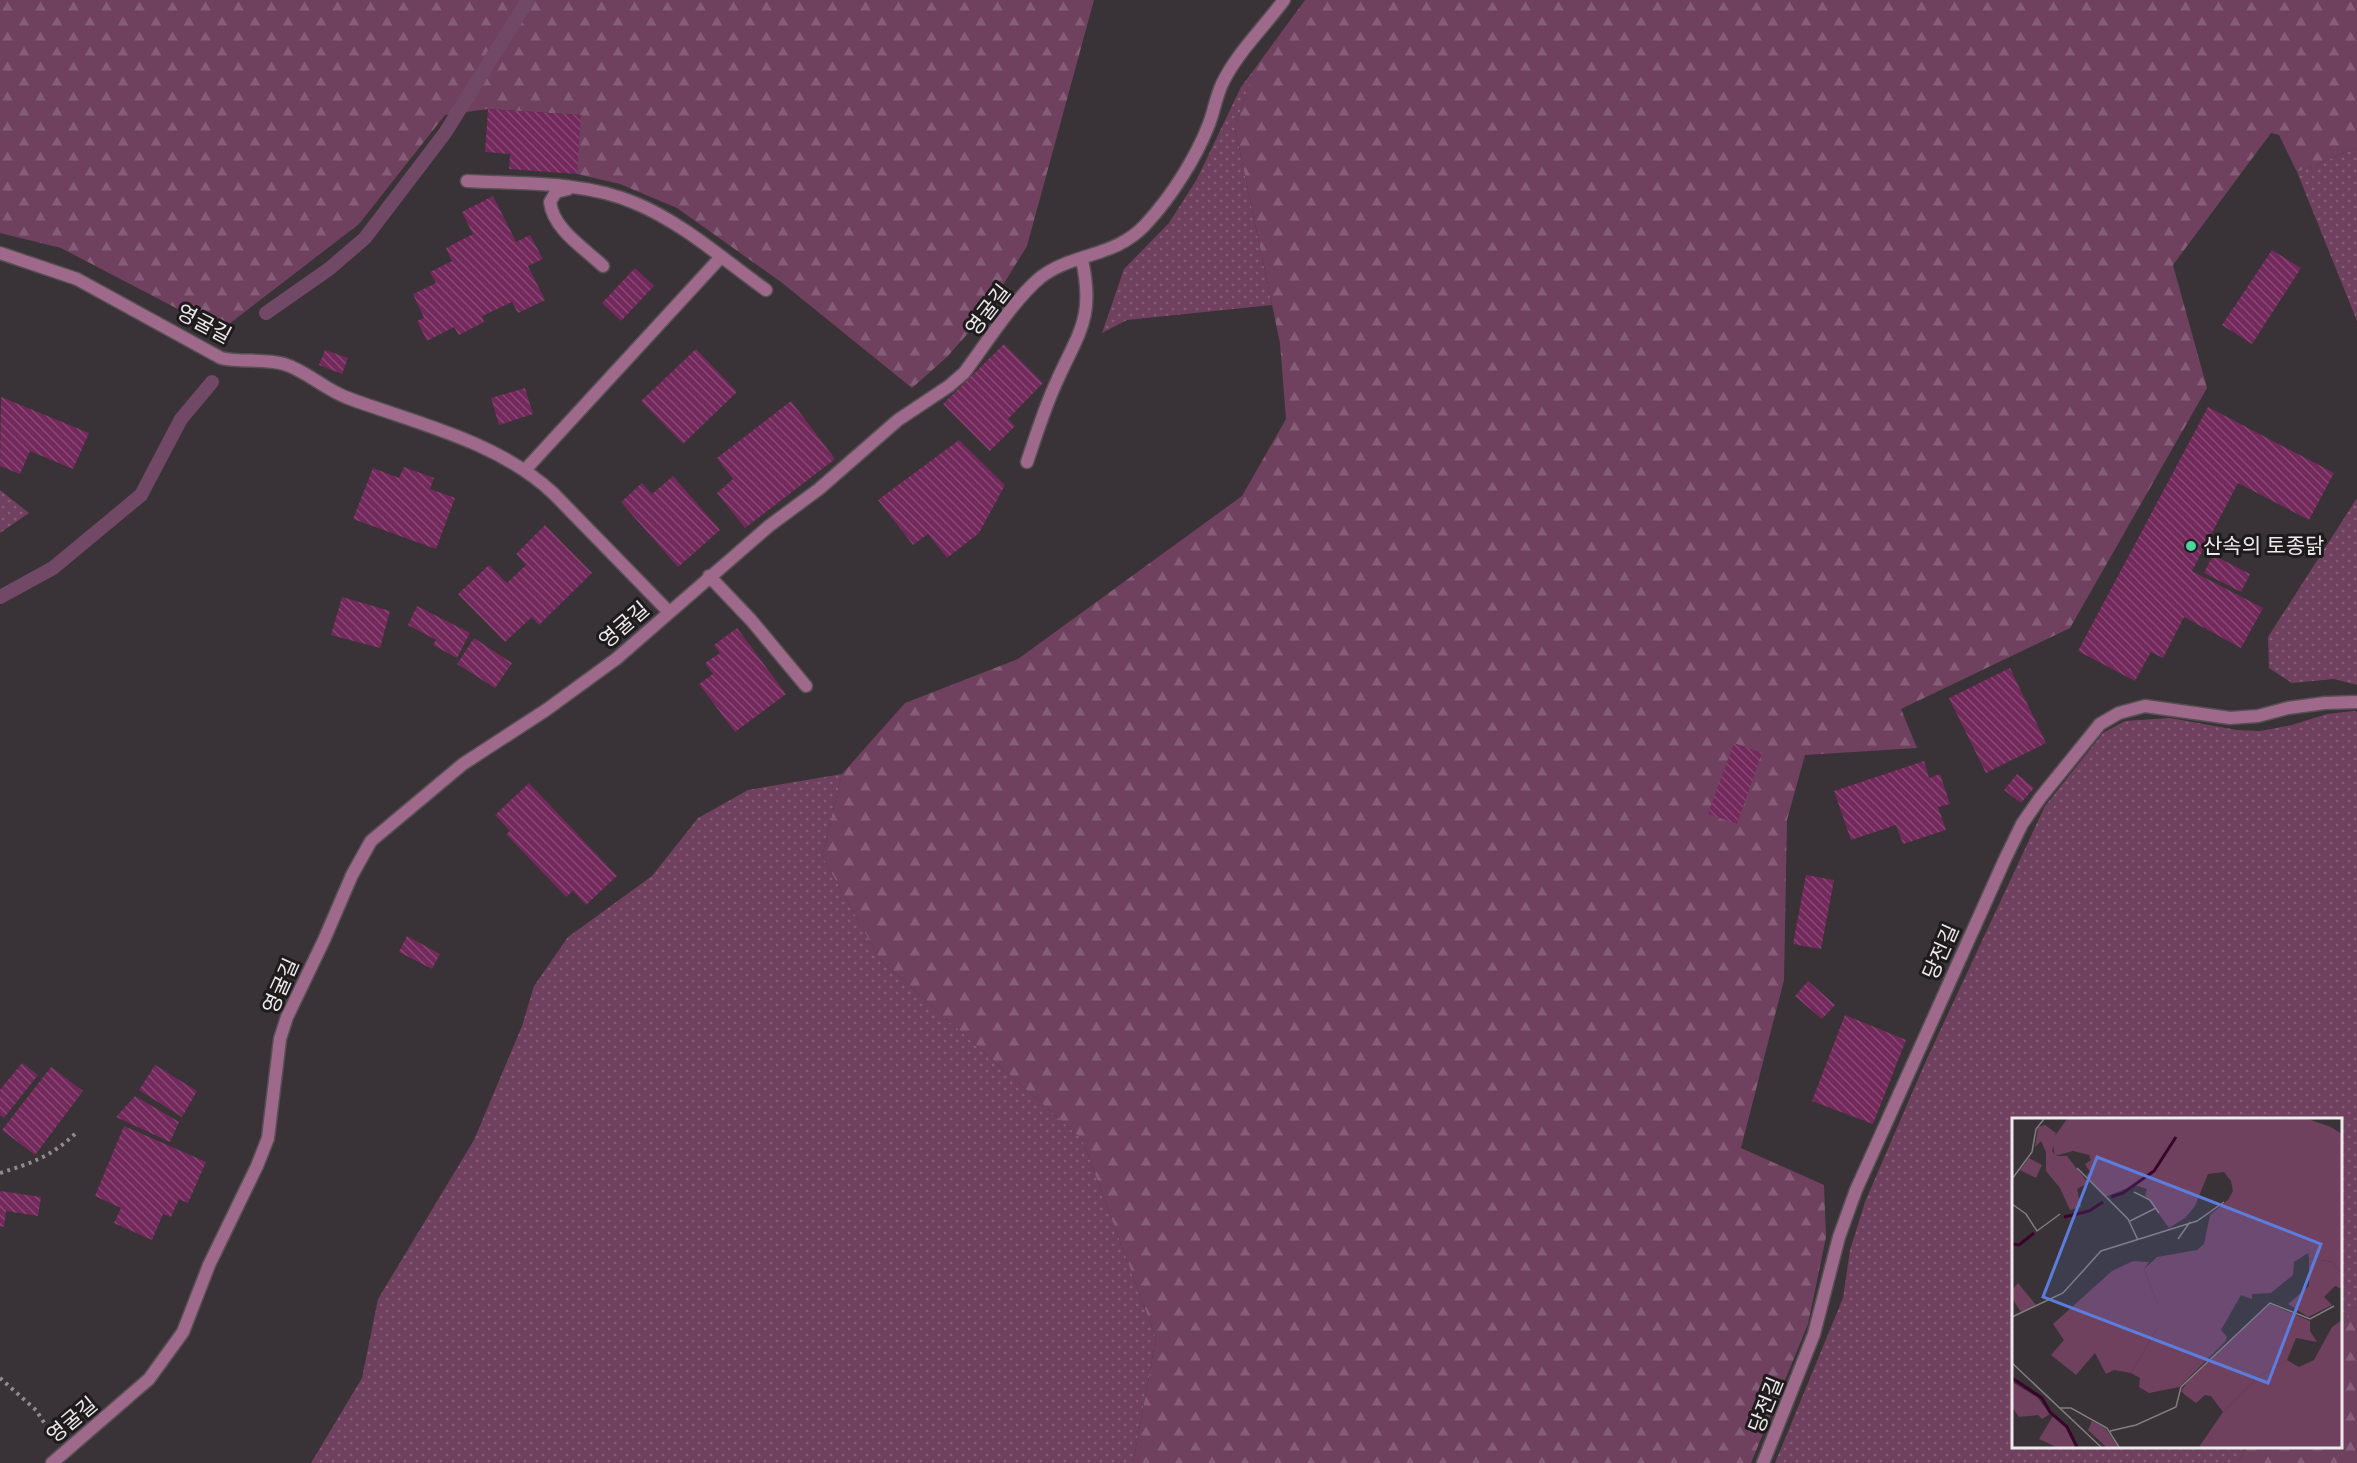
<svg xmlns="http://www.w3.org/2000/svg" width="2357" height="1463" font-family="Lato,'Noto Sans KR',sans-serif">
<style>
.grass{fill:url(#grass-dots)}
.forest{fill:url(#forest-firs)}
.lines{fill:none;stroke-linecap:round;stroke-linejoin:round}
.stream{stroke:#714866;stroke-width:14}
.building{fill:url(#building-back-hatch)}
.service-casing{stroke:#564f53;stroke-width:15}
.path{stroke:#908b8e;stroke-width:4;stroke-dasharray:3 4.5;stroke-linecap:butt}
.service{stroke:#9e698a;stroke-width:12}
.poi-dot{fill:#4bd49b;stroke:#1e1b1d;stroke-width:2}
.labels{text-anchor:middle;stroke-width:6;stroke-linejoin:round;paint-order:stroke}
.street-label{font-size:21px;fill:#eeeaec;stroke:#1e1b1d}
.poi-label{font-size:21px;fill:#eeeaec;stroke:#1e1b1d;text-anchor:start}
.inset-river{fill:none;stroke:#3b032c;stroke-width:3}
.inset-road{fill:none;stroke:#817c7f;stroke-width:1.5}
.view{fill:#5c7dde;fill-opacity:0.15;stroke:#5c7dde;stroke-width:3}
.inset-edge{fill:none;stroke:#eeeaec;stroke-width:3}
</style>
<defs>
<pattern id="grass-dots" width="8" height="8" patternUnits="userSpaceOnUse" patternTransform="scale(1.5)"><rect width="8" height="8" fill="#70415f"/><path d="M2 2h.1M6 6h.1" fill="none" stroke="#855d76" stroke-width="1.8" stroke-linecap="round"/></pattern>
<pattern id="forest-firs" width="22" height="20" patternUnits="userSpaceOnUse" patternTransform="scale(1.5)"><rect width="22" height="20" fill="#70415f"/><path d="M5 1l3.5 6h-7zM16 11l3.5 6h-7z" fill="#855d76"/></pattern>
<pattern id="building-back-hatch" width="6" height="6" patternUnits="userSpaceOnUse" patternTransform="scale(1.5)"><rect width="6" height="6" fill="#73295c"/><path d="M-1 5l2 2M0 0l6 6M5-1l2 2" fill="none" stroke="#874874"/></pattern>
</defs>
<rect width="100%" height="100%" fill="#393236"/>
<g class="grass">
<polygon points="1253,71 1235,128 1272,305 1127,320 1102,333 1124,269 1169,223 1197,179 1241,87"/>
<polygon points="2357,148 2357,321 2297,172"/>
<polygon points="0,490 29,513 0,533"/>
<polygon points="2357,498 2357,685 2334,679 2292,683 2269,668 2268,637"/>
<polygon points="2354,711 2357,712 2357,1307 2341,1327 2340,1120 2014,1120 2014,1446 2246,1447 2238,1463 1775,1463 1843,1298 1850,1250 1865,1202 1925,1063 2045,806 2103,733 2125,721 2170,718 2237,730 2260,731 2292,725 2327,714"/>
<polygon points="842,774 822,856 881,961 1082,1139 1156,1338 1133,1463 311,1463 362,1378 378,1299 474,1140 522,1026 534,986 568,937 652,876 698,818 748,790"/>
</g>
<g class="forest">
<polygon points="0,0 1094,0 1027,246 985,314 947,357 912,388 781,282 677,208 620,184 577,174 580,115 488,109 445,115 359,224 220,331 61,248 0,233"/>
<polygon points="1305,0 2357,0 2357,148 2297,172 2279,135 2271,133 2173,265 2207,388 2070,628 1901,709 1917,748 1805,755 1787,820 1784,980 1741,1148 1824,1185 1826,1237 1808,1324 1751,1463 1133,1463 1156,1338 1082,1139 881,961 822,856 842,774 905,703 1018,659 1242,496 1286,419 1280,343 1235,128 1253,71"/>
<polygon points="2357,1307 2357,1463 2238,1463 2246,1447 2340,1446 2341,1327"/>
</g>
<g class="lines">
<g class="stream">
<polyline points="266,313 329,269 365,238 445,133 528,0"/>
<polyline points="0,597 53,568 141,495 181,419 212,382"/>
</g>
</g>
<g class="building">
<polygon points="488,109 581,115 577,174 509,169 510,154 485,152"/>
<polygon points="493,196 516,242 530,235 543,259 528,266 545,300 518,313 512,302 482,316 484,322 459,335 454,327 427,341 417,321 424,318 413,294 436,283 430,272 452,261 446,248 473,234 462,212"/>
<polygon points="2272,250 2301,268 2252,344 2222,325"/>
<polygon points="635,268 654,286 621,321 602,303"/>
<polygon points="1004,344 1043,383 1008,419 1015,426 990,451 943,404"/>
<polygon points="696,349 737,392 683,444 641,401"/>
<polygon points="325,350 348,358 342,374 319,365"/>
<polygon points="525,388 533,414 499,425 491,398"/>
<polygon points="1,397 89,433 73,469 30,451 20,474 0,466"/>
<polygon points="791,401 835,459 745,528 717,493 733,479 717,458"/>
<polygon points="2208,407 2334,473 2309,520 2238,483 2192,571 2263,608 2241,648 2184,617 2163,658 2151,652 2135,681 2078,651"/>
<polygon points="959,440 1005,485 979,533 947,558 928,534 913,545 878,500"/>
<polygon points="404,467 434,478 430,489 455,498 436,549 353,519 373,468 399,478"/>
<polygon points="673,476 720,530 678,567 621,502 642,483 652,494"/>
<polygon points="545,525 592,573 539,625 532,617 505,642 458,594 489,565 507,583 526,565 516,554"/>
<polygon points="2213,555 2250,574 2241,592 2204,573"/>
<polygon points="342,597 390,611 380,648 331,635"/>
<polygon points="417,606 470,633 457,658 433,645 436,640 408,625"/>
<polygon points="737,628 786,694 735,732 699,684 713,674 705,663 720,653 714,645"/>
<polygon points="474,638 512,663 495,688 457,664"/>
<polygon points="2010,668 2046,743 1986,773 1949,698"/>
<polygon points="1734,743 1762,753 1737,824 1708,814"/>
<polygon points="1924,761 1929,778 1940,774 1950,804 1938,807 1946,830 1903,844 1896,825 1851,840 1834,791"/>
<polygon points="2017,774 2034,788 2021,803 2004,790"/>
<polygon points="529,783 617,876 586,905 573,891 566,897 506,834 510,831 495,815"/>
<polygon points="1806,875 1834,880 1821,949 1793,944"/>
<polygon points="407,936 440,954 432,969 399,952"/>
<polygon points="1808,981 1835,1005 1822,1019 1795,996"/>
<polygon points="1845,1015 1906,1040 1873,1124 1812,1101"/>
<polygon points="22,1063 38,1075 4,1118 0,1115 0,1090"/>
<polygon points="155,1065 197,1091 182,1117 139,1090"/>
<polygon points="51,1067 83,1091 35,1155 2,1130"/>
<polygon points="135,1096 179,1122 170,1142 116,1117"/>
<polygon points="124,1126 206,1162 188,1203 179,1199 171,1217 163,1214 152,1240 114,1223 121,1208 95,1196"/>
<polygon points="0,1191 41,1197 38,1216 6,1211 4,1227 0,1226"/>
</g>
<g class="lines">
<defs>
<g id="service">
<path d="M467,181C521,184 584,181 635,203C683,223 724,260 766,290"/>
<path d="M568,189L556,192L550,202C553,229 584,248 603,266"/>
<path d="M0,253L77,279L221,358C241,363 264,358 284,364C307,371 325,390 348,398C418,424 497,441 553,493L669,612"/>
<path d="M1027,462C1036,436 1044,409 1056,383C1078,333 1095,319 1082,260"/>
<polyline points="525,470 721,257"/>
<polyline points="709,576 751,620 806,686"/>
<path d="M52,1463L149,1379L183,1332L209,1265L257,1166L268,1138L280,1039L287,1017L324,940L352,875L371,841L463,764L546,710L616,659L769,526L819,489L898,420L949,386L964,373C985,345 1015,298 1041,277C1074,252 1115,258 1146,224C1171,197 1196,158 1209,124C1214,111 1216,97 1222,84C1236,54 1264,27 1284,0"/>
<polyline points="1763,1463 1814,1334 1839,1237 1856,1190 2005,859 2022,824 2040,798 2100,724 2119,713 2145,706 2230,718 2258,716 2288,708 2325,703 2357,702"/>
</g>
</defs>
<use href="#service" class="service-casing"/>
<g class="path">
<path d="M0,1173C32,1163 50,1157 75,1134"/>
<polyline points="0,1378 36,1410 48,1429"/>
</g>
<use href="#service" class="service"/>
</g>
<circle class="poi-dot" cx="2191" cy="546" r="6"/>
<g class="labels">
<g class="street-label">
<text transform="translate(988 310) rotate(-52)" y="7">영굴길</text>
<text transform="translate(204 324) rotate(28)" y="7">영굴길</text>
<text transform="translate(624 625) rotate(-41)" y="7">영굴길</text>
<text transform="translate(1941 952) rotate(-66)" y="7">당전길</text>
<text transform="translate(281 986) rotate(-66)" y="7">영굴길</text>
<text transform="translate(1766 1405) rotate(-68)" y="7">당전길</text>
<text transform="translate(72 1420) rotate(-40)" y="7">영굴길</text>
</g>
<g class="poi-label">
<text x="2203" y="553">산속의 토종닭</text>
</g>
</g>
<g transform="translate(2012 1118)">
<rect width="330" height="330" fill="#393236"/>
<path d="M33,7L44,15L40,33L44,38H55L76,65L65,71L69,89L58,92L48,70L34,53V34L29,23L23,29L26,9ZM17,40L30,47L24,60L8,52ZM297,140L320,144L330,155V171L323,168L312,179L320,187L296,199L276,186L297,168ZM121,143L137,144L132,151L146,187V209L119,255L102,252L94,256L83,235L64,257L39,237L52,222L41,206L100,153ZM6,165L24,187L9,194L0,180V172ZM258,186L298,203V213L305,224L284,220L275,242L246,259L211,294L199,278L193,277L184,285L173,277L169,273L176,263ZM0,264L25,279L38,296L30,301L26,297L7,299L0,289ZM41,298L55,310L63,329H44L27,321ZM80,303L93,310L106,329H94L76,312Z" fill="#70415f"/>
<path d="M55,1H296L319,9L330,16V155L320,144L297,140L296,135L282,144L281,157L259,175L240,176V181L229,177L209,212L215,219L213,224L167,269L137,275L127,269L128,260L119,255L146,209V187L132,151L145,139L185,132L192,126L198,97L216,82L221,73L219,63L212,54L196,56L183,88L173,100L157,110L133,77L135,71L123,67L93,79L74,58L78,54L73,46L79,42L77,37L61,33L43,38L40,22ZM330,202V329H187L211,294L246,259L275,242L287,249L302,242L320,209Z" fill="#70415f"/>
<path d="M111,27L126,42L118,50L103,35Z" fill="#70415f"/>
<path class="inset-river" d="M99,79L111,75L142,53L164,19M52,99L77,93L91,84M0,126L7,127L22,115M0,260L30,280L38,294L55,309L65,329"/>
<path class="inset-road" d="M65,50L116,101L126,122M0,61L20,34L24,11L32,1M122,74L138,82L147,95M0,86L14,96L25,113L48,96M118,103L144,90M166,121L178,104M0,199L51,175L89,133L185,103L212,84M0,245L89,329M47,290H59L95,310L107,329M98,313L124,307L164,289L169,269L258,185L298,201L322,188"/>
<path class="view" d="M85,39L309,126L256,265L31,179Z"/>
<rect width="330" height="330" class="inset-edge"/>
</g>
</svg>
